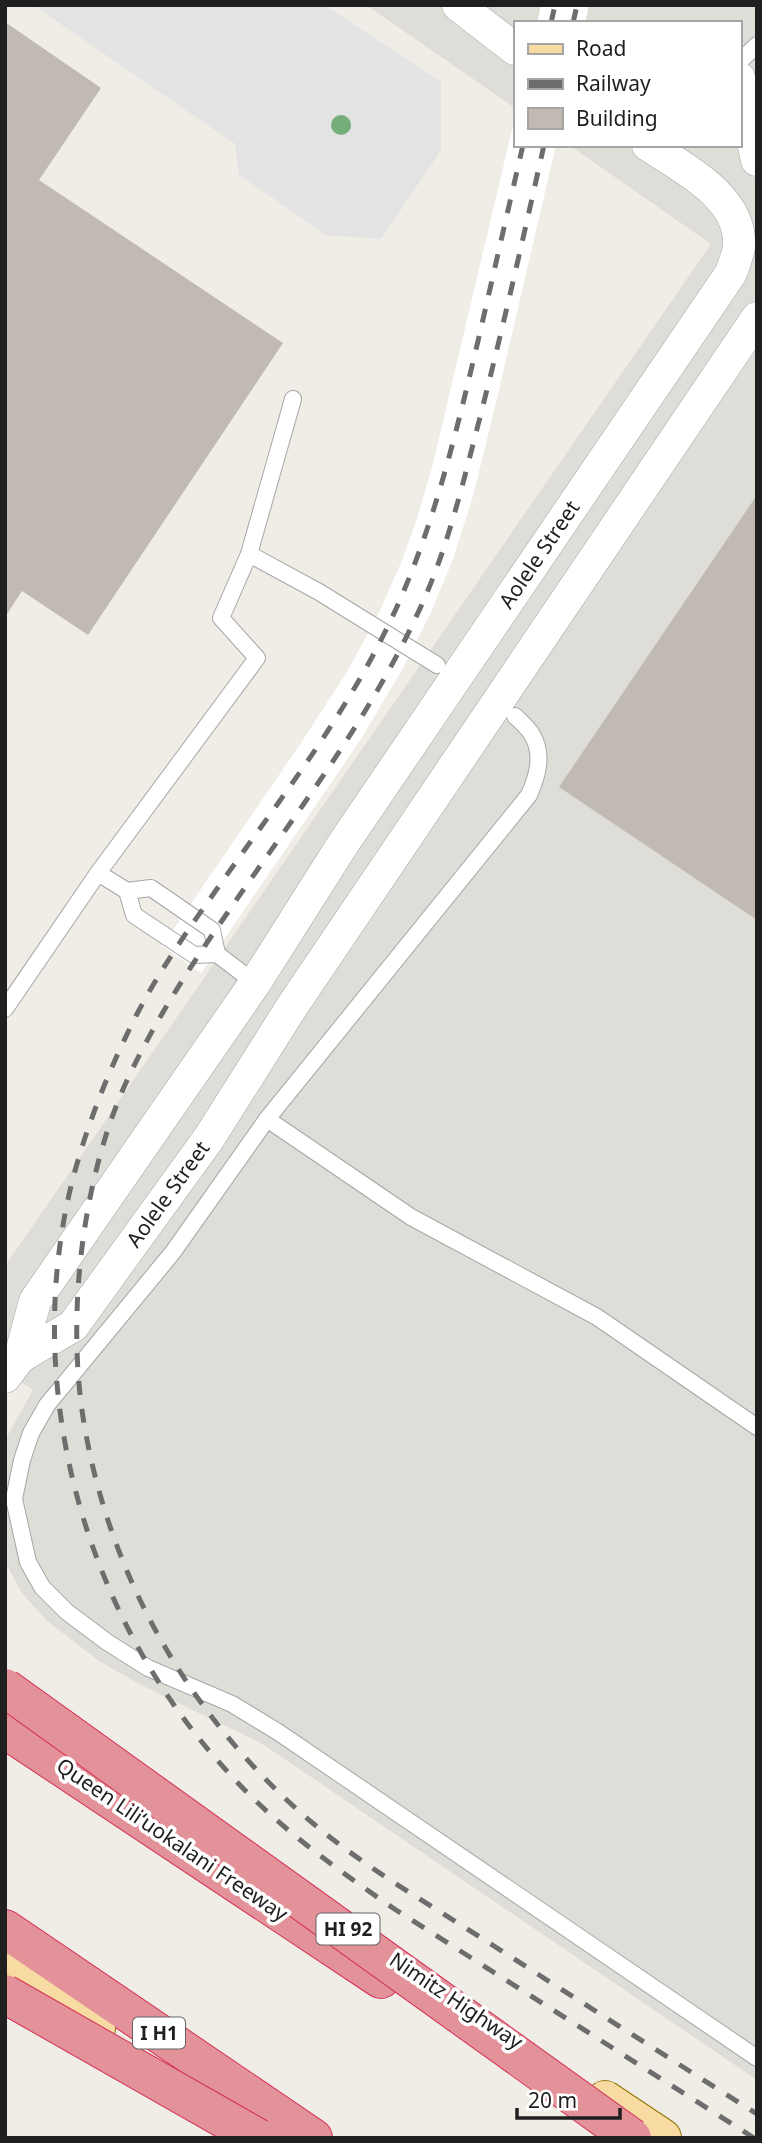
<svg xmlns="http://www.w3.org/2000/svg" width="762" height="2143" font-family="'Noto Sans',sans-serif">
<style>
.airport{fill:#deddd7}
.parking{fill:#e3e3e3}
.pier{fill:#fff}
.building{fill:#c0bab3}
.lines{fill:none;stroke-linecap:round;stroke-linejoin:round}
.service-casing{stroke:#a6a6a6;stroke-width:18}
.minor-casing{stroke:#a6a6a6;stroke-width:33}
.primary-casing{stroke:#937307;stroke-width:40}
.motorway-casing{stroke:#d32e56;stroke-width:40}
.service{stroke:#fff;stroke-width:16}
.minor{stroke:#fff;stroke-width:32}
.primary{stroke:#f8dba3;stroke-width:38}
.motorway{stroke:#e39299;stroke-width:38}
.rail{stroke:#6d6d6d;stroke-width:5;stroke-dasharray:14 14;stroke-linecap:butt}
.motorway-bridge-casing{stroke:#d32e56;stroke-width:40;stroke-linecap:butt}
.motorway-bridge{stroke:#e39299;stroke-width:38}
.tree{fill:#75ae7b}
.labels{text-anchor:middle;stroke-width:7;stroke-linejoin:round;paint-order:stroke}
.shield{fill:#fff;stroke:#626262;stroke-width:2}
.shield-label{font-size:19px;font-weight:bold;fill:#1f1f1f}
.street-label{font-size:21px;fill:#1f1f1f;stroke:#fff}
</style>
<rect width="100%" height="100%" fill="#f0ede6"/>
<polygon class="airport" points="366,5 757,5 757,2080 261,1743 143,1686 99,1661 46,1620 22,1593 5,1562 5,1440 33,1390 5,1371 5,1266 711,244 569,145 739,145 739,23 515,23 515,108"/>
<polygon class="parking" points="33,5 325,5 441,82 441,150 381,239 326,235 239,175 235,144"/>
<g class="pier">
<polygon points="541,5 589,5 585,23 537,23"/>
<polygon points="515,117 515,145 556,145 493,415 473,496 453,559 431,612 403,668 361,739 201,973 162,946 301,743 347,672 378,615 401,563 416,522 433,464"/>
</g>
<g class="building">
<polygon points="5,22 101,88 39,180 283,343 88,635 22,591 5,617"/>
<polygon points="757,495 757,920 559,787"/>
</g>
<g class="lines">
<defs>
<g id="service">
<polyline points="739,62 757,45"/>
<polyline points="249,554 293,399"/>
<path d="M515,716C520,721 527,727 531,733C544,753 538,775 529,795L267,1119L173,1252L47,1405L31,1433L22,1460L14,1499L28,1562L42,1587L67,1612L107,1642L148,1668L232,1704L278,1732L757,2058"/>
<polyline points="98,873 127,891 151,888 212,930 217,954"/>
<polyline points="127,891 134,915 194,955 217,954 255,983"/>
<polyline points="5,1009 98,873 257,658 221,618 249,554 319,592 437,665"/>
<polyline points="267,1119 411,1217 597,1317 757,1427"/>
</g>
<g id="minor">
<polyline points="458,5 515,49"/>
<polyline points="739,78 757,160"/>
<path id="s1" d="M20,1357L73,1326L209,1138L291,1008L757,318"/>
<path id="s2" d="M5,1377L20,1357L35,1301L255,983L343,844L731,273C734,264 738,255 739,246C742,197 684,169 648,145"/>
</g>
<g id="primary">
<polyline points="5,1967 96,2028"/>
<polyline points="605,2100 662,2138"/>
</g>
<g id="motorway">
<polyline points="5,1729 381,1979"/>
<polyline points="5,1929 313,2138"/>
</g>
</defs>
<use href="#service" class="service-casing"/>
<use href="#minor" class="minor-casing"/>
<use href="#primary" class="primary-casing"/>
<use href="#motorway" class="motorway-casing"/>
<use href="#service" class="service"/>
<use href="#minor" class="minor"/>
<use href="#primary" class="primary"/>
<use href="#motorway" class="motorway"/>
<g class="rail">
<polyline points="551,23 555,5"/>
<polyline points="573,23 577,5"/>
<path d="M523,145C508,210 493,276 478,341C454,442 430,543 383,636C337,728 271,811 212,896C185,934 159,972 137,1014C110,1067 87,1124 72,1182C21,1387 84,1615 226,1770C276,1826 335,1868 396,1910L754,2138"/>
<path d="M544,145C523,239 502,332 478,425C461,491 445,558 415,619C366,724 293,817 228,912C189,968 152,1025 124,1087C82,1183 67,1314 83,1417C108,1576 191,1721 315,1825C370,1871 434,1907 494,1946C581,2002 669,2058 757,2114"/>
</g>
<defs>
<g id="motorway-bridge">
<polyline points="5,1688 632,2138"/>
<polyline points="5,1994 258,2138"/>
</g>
</defs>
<use href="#motorway-bridge" class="motorway-bridge-casing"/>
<use href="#motorway-bridge" class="motorway-bridge"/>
</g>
<circle class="tree" cx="341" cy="125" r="10"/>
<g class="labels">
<g class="shield">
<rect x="316.5" y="1913.5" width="63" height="31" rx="5"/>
<rect x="133" y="2017.5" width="52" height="31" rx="5"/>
</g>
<g class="shield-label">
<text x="348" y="1936">HI 92</text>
<text x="159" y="2040">I H1</text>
</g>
<g class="street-label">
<text dy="7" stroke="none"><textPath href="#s2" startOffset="984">Aolele Street</textPath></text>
<text dy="7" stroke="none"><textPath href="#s1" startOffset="224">Aolele Street</textPath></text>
<text transform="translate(172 1840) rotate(34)" y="7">Queen Liliʻuokalani Freeway</text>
<text transform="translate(456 2001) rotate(34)" y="7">Nimitz Highway</text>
</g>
</g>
<rect width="762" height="2143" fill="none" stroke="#1f1f1f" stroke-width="14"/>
<rect x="514" y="21" width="228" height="126" fill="#ffffff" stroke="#a5a5a5" stroke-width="2"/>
<rect x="528" y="44" width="35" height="10" fill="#f8dba3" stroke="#a5a5a5" stroke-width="2"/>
<text x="576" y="56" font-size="21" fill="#1f1f1f">Road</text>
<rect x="528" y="79" width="35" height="10" fill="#6d6d6d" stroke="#a5a5a5" stroke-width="2"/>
<text x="576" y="91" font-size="21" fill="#1f1f1f">Railway</text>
<rect x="528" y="108" width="35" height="21" fill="#c0bab3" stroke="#a5a5a5" stroke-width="2"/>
<text x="576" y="126" font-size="21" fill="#1f1f1f">Building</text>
<path d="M517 2108v10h103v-10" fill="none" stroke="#1f1f1f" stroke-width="3.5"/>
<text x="528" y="2108" font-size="21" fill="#1f1f1f" stroke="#ffffff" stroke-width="5" paint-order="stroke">20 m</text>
</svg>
